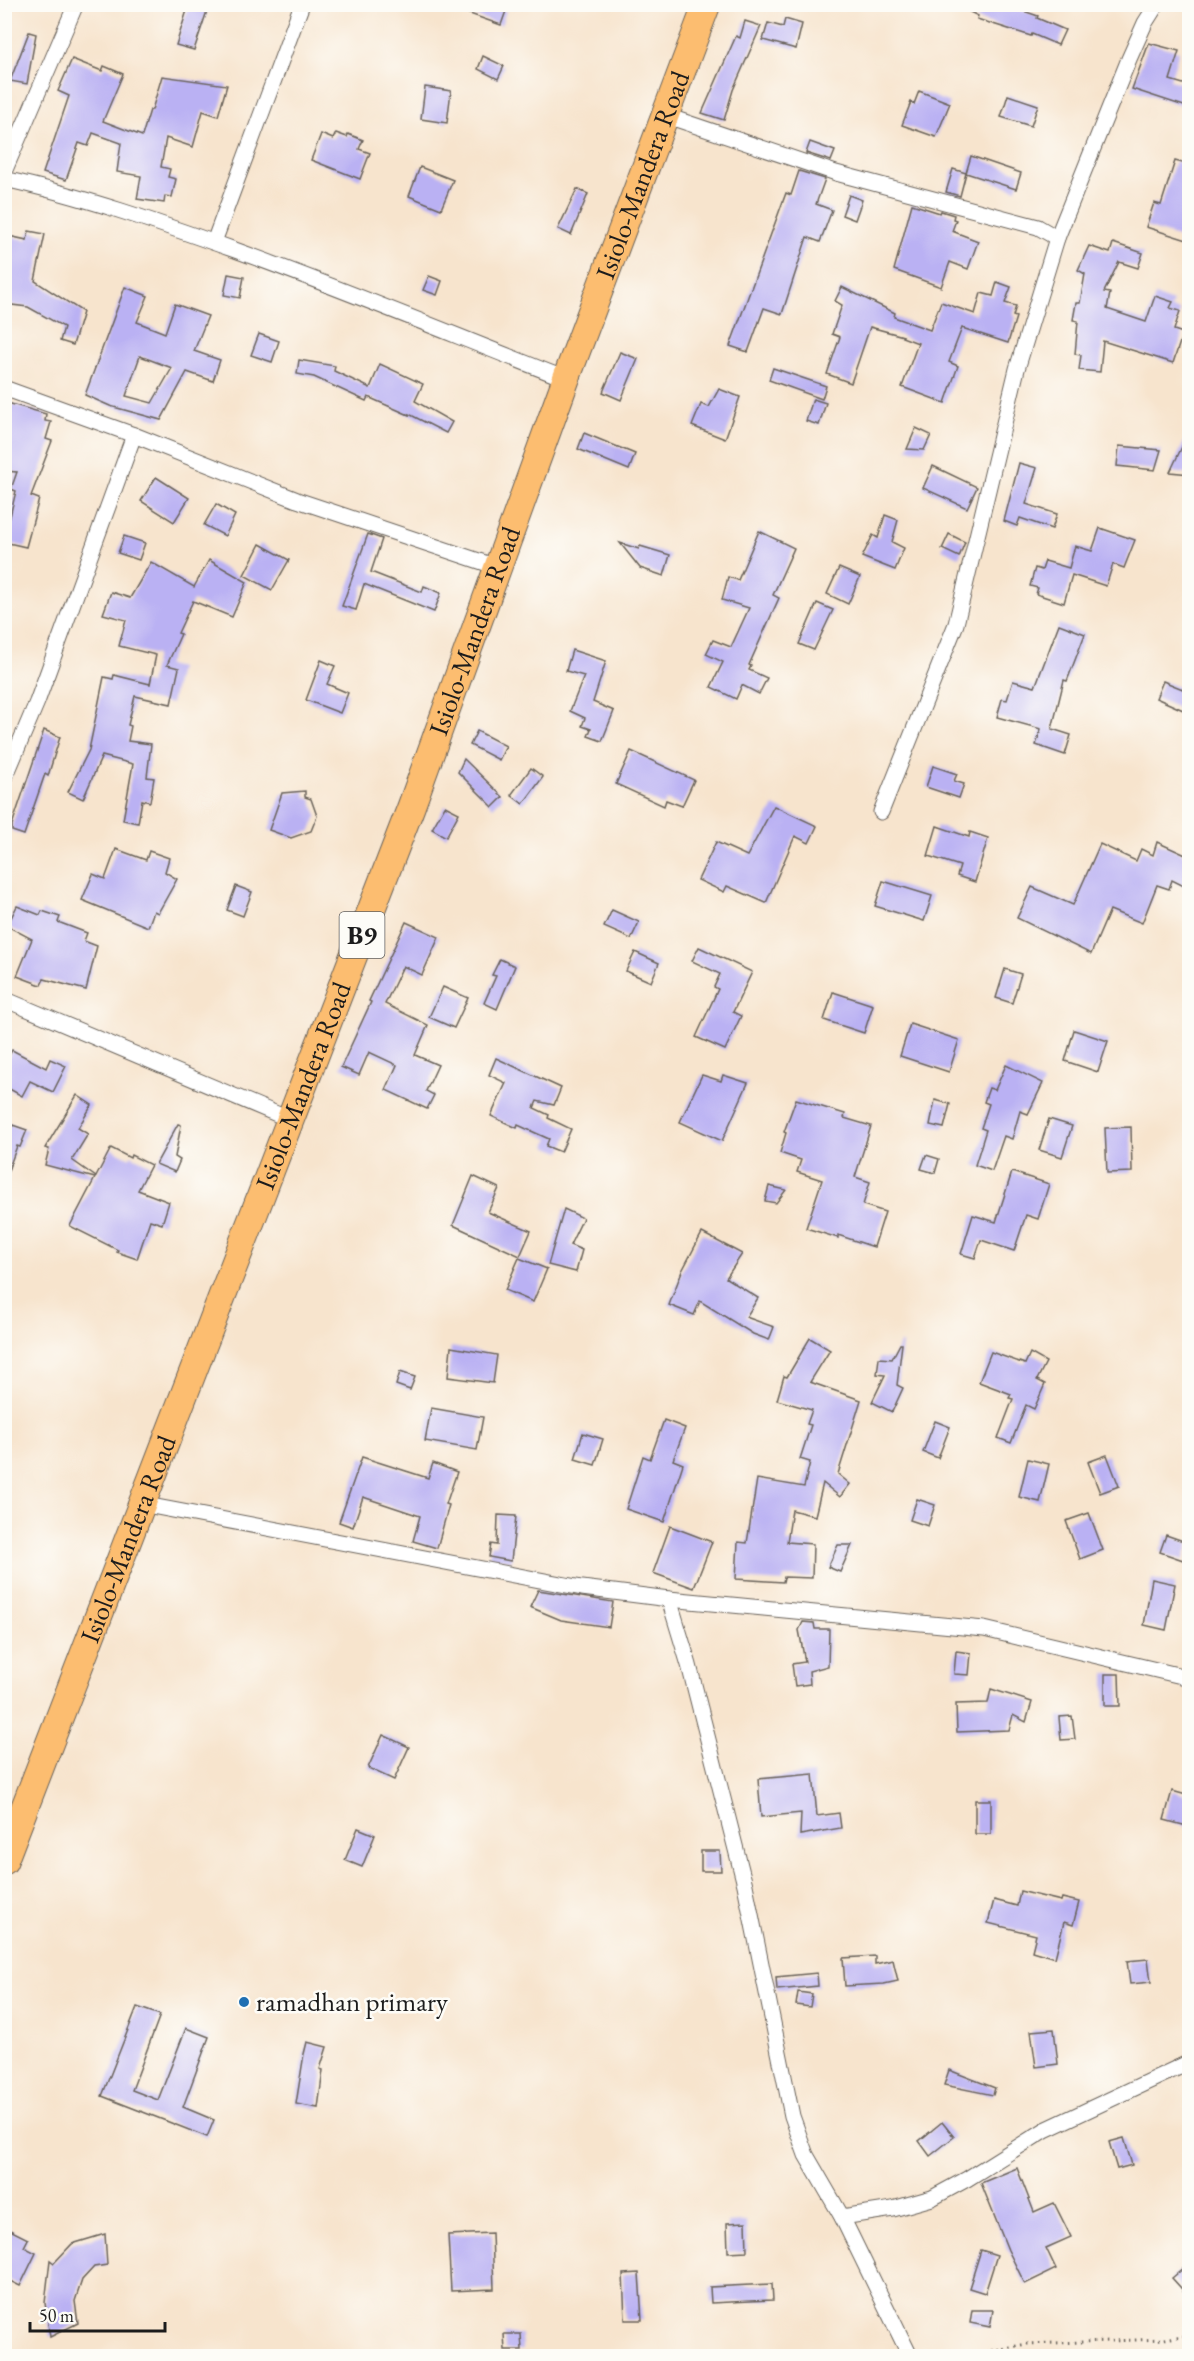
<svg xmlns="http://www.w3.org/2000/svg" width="1194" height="2361" font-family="'EB Garamond',serif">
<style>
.building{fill:#bab1f3;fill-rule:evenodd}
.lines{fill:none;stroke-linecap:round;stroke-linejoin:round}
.street-casing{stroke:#69625a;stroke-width:17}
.highway-casing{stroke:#69625a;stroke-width:29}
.path{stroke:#69625a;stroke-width:3;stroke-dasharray:1.5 4.5;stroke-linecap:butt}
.street{stroke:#fff;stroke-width:15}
.highway{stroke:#fcbd6f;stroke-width:27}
.poi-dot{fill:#1f6fb2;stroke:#fdfcf7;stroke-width:2}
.labels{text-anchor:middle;stroke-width:5;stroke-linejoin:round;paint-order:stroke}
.shield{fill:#fdfcf7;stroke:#605f5e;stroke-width:1.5}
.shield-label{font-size:26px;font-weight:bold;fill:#1c1c1c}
.street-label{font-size:27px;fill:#1c1c1c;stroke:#fdfcf7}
.poi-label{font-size:27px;fill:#1c1c1c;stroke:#fdfcf7;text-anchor:start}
</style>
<rect width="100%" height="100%" fill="#fdfcf7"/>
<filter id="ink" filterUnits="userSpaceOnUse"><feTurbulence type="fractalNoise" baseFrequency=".0167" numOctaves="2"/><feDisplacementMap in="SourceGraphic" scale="12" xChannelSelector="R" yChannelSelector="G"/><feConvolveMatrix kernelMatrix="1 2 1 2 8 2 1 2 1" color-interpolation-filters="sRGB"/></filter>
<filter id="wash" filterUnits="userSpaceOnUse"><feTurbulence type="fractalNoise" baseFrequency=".008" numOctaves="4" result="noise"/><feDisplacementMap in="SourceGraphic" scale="24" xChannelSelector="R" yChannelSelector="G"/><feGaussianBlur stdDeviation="1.35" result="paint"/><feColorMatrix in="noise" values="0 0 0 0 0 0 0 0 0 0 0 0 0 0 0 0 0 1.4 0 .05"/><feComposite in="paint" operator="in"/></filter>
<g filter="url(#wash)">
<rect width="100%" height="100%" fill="#f7e4cd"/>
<g id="blocks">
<g class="building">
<polygon points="189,4 205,4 205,7 208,8 194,50 176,45"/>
<polygon points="450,4 490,4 506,11 501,25 450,7"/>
<polygon points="954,4 1003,4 1038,16 1037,18 1065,30 1058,45 1032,34 1031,36 977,19 978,16"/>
<polygon points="785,19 802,24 796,49 763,40 768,23 783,27"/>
<polygon points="745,21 761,26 733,90 724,120 702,113 736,36 740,38"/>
<polygon points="29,32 36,34 27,84 10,81"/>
<polygon points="1149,43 1179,51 1170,80 1190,86 1190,108 1132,89"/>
<polygon points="483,56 504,66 498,79 478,69"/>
<polygon points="72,59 102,71 104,66 123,74 103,121 142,136 150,110 152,110 162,76 227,85 218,116 203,111 193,147 166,138 161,167 170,169 168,177 176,179 172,197 165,196 164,203 137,199 141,176 117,172 121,143 93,133 88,146 79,143 66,180 43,173 69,96 58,91"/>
<polygon points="425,87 451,91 447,123 421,119"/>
<polygon points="919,91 950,103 936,137 902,125 911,102 914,104"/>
<polygon points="1008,95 1038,105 1031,126 1001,117"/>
<polygon points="336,133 347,137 348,134 363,140 359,149 370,153 360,179 311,160 321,134 333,139"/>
<polygon points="810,142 835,151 831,161 806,153"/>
<polygon points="971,156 1021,173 1016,189 966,173"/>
<polygon points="1175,161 1190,165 1190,241 1146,227 1154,203 1161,205"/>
<polygon points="420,167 453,180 441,209 409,196"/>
<polygon points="953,169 966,173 960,196 946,192"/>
<polygon points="799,171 825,179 816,204 832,210 820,242 807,237 782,314 764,308 748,352 730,346 786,193 791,195"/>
<polygon points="577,189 588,194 571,235 558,229"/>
<polygon points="849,195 862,200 855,220 842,215"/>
<polygon points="912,204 940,213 941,211 954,215 953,219 956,220 952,231 978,241 968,269 950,262 941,287 894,270"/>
<polygon points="29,231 45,234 35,281 83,312 73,345 60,341 64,327 28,307 4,304 7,271 4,270 4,235 27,240"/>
<polygon points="1113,243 1143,253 1138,268 1119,262 1104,292 1110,293 1107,309 1146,322 1155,296 1173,302 1170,308 1180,311 1174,330 1183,333 1173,363 1103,341 1100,372 1079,370 1081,355 1075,354 1078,321 1073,320 1076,303 1080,303 1085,274 1078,270 1089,246 1110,253"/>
<polygon points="228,274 244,277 240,298 224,295"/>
<polygon points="429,276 442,281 437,295 423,290"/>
<polygon points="997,282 1011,287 1005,303 1016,306 1013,316 1016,317 1008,343 962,328 949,362 958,366 945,403 902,387 918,343 902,337 903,336 870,327 851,383 827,374 840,337 832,334 842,305 835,301 842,287 895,313 894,317 930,330 941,302 975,314 981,293 993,296"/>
<path d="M125,287L148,296L137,322L165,333L175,304L208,316L194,351L220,360L213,381L187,372L161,420L110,406L85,395ZM140,356L172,368L152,403L126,396Z"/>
<polygon points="259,334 279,341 272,362 251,355"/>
<polygon points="620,352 638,359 621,400 603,392"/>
<polygon points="299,360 335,366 334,371 370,388 380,364 423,384 415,401 452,422 446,433 409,414 409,415 368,397 366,401 314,377 297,374"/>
<polygon points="773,368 826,386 822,399 769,380"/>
<polygon points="719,389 740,397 725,439 692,426 701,404 709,407"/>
<polygon points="813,399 826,403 819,425 806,421"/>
<polygon points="4,402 46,414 45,421 51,422 46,439 52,441 31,496 39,499 26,547 4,542 16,491 11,489 17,472 4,471"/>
<polygon points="916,428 931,435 924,450 907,449"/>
<polygon points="1190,430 1190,474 1170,472"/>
<polygon points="584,433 635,454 629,470 578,449"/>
<polygon points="1119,446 1161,450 1155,470 1117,466"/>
<polygon points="1019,463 1037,468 1026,504 1057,514 1052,529 1020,518 1017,526 1004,521"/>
<polygon points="933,466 977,487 967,508 923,488"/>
<polygon points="156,477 189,498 174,522 141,501"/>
<polygon points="216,504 235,515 225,536 204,525"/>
<polygon points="885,515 898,520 892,542 904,548 895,570 862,557 873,535 878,538"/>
<polygon points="1100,528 1135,540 1124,568 1113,564 1106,586 1072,575 1064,603 1036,594 1038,588 1030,586 1035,568 1042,570 1045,561 1069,568 1075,546 1092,551"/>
<polygon points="759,531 794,548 773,595 779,598 749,665 751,666 749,670 767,678 759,694 742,685 736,699 711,687 723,662 706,654 713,640 731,647 749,608 722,600 728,577 738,580"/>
<polygon points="368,534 382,539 371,572 422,592 424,586 441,593 434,612 364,584 356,610 342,606"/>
<polygon points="949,534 965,542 959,557 942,549"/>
<polygon points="124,536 145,543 139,560 118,553"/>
<polygon points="620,543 639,549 640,546 670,555 664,576 640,568"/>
<polygon points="260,544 289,560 272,590 244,575"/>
<polygon points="209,560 247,582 232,617 193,601 178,633 181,634 167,665 179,668 171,704 135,696 128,725 131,726 128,741 151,744 147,777 154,778 150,802 142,800 138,823 123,820 133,764 102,756 83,799 68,792 89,750 104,677 113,679 114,675 150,684 156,655 119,646 126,620 103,614 111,592 130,598 151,562 194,587"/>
<polygon points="839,568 860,577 848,604 827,594"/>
<polygon points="817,603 833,610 814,650 799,644"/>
<polygon points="1059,624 1085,634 1067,681 1064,680 1052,729 1071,735 1065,755 1036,745 1041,729 997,717 1002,699 1007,700 1013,681 1035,687"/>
<polygon points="572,650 606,661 593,702 614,711 602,741 588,736 591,729 582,726 585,718 570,711 584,676 566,671"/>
<polygon points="321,660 335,666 327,684 348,693 340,713 306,700"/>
<polygon points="1163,681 1190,692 1190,713 1156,698"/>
<polygon points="44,730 60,737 48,776 45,774 24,835 12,831 12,825"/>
<polygon points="477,731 506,746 499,760 470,745"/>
<polygon points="631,751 694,780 682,806 666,800 664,806 616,784"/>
<polygon points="464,759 503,797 493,807 458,772"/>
<polygon points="933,766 957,774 954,781 964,784 959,798 926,787"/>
<polygon points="531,768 543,777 523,804 511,795"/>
<polygon points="305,791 305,797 311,799 317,816 311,831 291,838 269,830 282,793"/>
<polygon points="445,806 459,813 446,837 432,829"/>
<polygon points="774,806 817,826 809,843 795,836 766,903 727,886 724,892 698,880 716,842 747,856"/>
<polygon points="937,826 969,837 970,832 988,838 975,882 957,876 960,866 928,856"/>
<polygon points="1157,842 1190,857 1190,889 1172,880 1169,889 1157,885 1142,923 1110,910 1091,954 1017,918 1032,887 1073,905 1100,844 1136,861 1141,849 1153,855"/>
<polygon points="116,849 146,860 149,851 169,858 165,872 177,879 158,913 154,911 148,927 82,900 93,874 105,879"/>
<polygon points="883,881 932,896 924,921 875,906"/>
<polygon points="236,886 252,892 243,916 227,910"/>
<polygon points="17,906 40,915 42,911 60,917 58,922 87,933 84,941 97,946 86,990 44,979 41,985 17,976 32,939 7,926"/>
<polygon points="612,910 639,922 631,939 604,927"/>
<polygon points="406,922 439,937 422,975 403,966 385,1004 428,1025 415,1055 438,1065 426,1091 434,1095 427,1109 386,1090 397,1065 369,1052 359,1075 341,1067 371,1002 369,1001"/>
<polygon points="699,947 752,972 733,1012 741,1016 725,1050 696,1037 718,989 714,987 720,974 692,961"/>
<polygon points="635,952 659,963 651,982 626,971"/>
<polygon points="500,959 515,966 497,1009 484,1003 496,976 492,975"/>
<polygon points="1005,969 1021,974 1012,1003 996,998"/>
<polygon points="443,987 468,998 454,1028 429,1017"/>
<polygon points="833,992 873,1005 864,1033 824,1020"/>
<polygon points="910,1024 959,1040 949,1072 900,1056"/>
<polygon points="1074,1030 1108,1041 1098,1072 1065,1061"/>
<polygon points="12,1050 46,1068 50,1059 66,1066 53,1092 30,1081 22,1096 4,1086 4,1065"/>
<polygon points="496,1058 561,1088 554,1105 537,1101 534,1108 549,1115 548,1118 571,1129 561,1152 546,1146 549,1139 518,1125 517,1128 491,1116 506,1083 489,1075"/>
<polygon points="1006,1065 1043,1083 1028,1114 1020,1111 1012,1139 1004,1136 992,1171 975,1165 986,1130 981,1128 989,1104 984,1102 989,1088 995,1090"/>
<polygon points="702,1075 721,1081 723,1075 748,1083 722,1141 680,1122"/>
<polygon points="77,1095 92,1105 78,1128 88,1134 72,1160 96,1177 111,1148 130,1158 131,1155 151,1165 138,1190 169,1202 162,1224 150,1220 137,1259 117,1252 118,1250 70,1226 95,1178 45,1165 49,1149 45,1148"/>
<polygon points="796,1099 845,1114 844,1118 871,1126 855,1177 870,1182 863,1205 885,1212 874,1247 838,1235 838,1238 806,1228 822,1180 797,1172 801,1160 780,1153 786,1133 784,1132"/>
<polygon points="935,1100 950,1104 944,1128 930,1125"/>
<polygon points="1049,1119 1072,1126 1062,1157 1039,1150"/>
<polygon points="4,1122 27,1130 20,1147 17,1146 6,1176"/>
<polygon points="178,1124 181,1125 175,1157 180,1160 175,1172 156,1164"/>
<polygon points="1131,1127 1132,1172 1107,1173 1105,1128"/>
<polygon points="926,1155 939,1159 935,1173 921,1169"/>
<polygon points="1012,1172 1049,1184 1038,1219 1026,1215 1014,1251 981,1240 975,1258 961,1254 973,1215 996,1222"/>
<polygon points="473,1176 499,1188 488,1212 531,1231 520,1256 453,1225"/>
<polygon points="769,1186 786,1190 776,1203 765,1201"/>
<polygon points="564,1209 583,1218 570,1245 582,1250 576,1272 548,1265"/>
<polygon points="702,1233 742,1254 726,1278 758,1298 746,1317 774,1327 769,1340 753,1334 700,1301 694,1315 669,1305 682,1271"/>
<polygon points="519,1258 547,1269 533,1302 505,1290"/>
<polygon points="810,1338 830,1350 810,1382 861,1400 838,1474 850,1484 840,1497 823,1483 815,1516 792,1510 787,1542 813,1544 812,1578 784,1577 783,1582 736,1579 738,1542 747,1543 757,1479 804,1487 810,1462 800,1459 811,1425 807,1424 812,1410 777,1400 784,1376 787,1377"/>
<polygon points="900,1344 902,1344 897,1385 903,1388 892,1412 872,1402 885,1375 877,1374 879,1358 892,1359"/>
<polygon points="451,1347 497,1355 493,1383 448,1377"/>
<polygon points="991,1352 1025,1364 1030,1353 1046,1362 1037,1380 1045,1384 1034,1409 1026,1405 1011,1443 998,1438 1013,1399 1009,1398 1011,1394 979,1382"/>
<polygon points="400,1372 415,1377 410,1390 396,1385"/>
<polygon points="431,1408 483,1417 477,1450 425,1441"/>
<polygon points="664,1420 685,1428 673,1460 683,1464 664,1522 626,1509 643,1456 650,1459"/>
<polygon points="935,1421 950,1427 938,1458 923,1452"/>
<polygon points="583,1433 603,1439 595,1465 575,1459"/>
<polygon points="1107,1455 1119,1486 1100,1493 1088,1462"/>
<polygon points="362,1457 428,1478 433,1463 457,1472 446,1504 449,1505 437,1548 413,1541 420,1516 363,1497 353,1527 339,1522"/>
<polygon points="1028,1459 1049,1464 1040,1502 1019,1497"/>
<polygon points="917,1499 935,1505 928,1526 910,1520"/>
<polygon points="1089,1513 1103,1550 1080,1559 1066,1521"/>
<polygon points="498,1515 516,1516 511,1561 489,1557 491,1544 497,1545"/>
<polygon points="670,1526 712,1542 694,1588 653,1573"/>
<polygon points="1166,1535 1189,1543 1183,1560 1160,1552"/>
<polygon points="838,1545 852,1545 840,1572 828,1567"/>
<polygon points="1152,1579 1175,1584 1166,1630 1144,1625"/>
<polygon points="538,1590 613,1602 609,1627 561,1620 530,1607"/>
<polygon points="803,1622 814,1623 815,1629 829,1629 828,1666 809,1671 810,1684 795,1686 792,1664 805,1662 799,1630"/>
<polygon points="956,1651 971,1653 969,1675 954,1674"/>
<polygon points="1105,1674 1119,1674 1120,1706 1105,1706"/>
<polygon points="991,1689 1032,1702 1026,1722 1013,1715 1009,1730 957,1732 956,1704 988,1703"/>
<polygon points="1072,1716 1075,1739 1061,1740 1059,1717"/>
<polygon points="383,1735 409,1747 394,1780 368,1768"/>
<polygon points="813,1774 817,1816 839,1813 841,1828 800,1835 801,1813 761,1817 758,1779"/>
<polygon points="1172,1791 1190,1796 1187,1826 1164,1820"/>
<rect x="975" y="1800" width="16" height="34"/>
<polygon points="358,1828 375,1835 362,1867 345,1860"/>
<polygon points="701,1851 720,1851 721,1871 701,1871"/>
<polygon points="1020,1891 1061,1901 1062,1898 1079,1902 1073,1925 1064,1922 1055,1958 1032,1951 1036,1935 988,1923 994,1900 1017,1906"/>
<polygon points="875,1956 875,1964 893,1960 898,1981 884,1984 845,1986 843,1958"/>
<polygon points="1148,1959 1151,1982 1130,1984 1127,1961"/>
<polygon points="817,1973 818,1986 777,1990 776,1977"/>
<polygon points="798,1992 812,1994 810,2007 796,2005"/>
<polygon points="137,2007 160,2015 132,2090 158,2100 186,2028 209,2037 183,2107 214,2120 207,2137 102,2096"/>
<polygon points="1054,2029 1058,2064 1036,2067 1031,2031"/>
<polygon points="307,2042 327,2047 320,2069 323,2070 318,2108 296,2104 304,2054"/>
<polygon points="949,2070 995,2088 993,2095 944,2085"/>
<polygon points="942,2122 954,2137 930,2156 919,2141"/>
<polygon points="1124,2138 1132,2165 1117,2169 1109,2142"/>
<polygon points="1017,2168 1034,2212 1054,2203 1071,2237 1046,2248 1056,2269 1025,2284 1008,2250 981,2183"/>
<polygon points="746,2222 747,2251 728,2252 727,2223"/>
<polygon points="4,2227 28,2239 24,2247 36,2253 20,2286 4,2278"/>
<polygon points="492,2233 494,2289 451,2291 448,2235"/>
<polygon points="105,2234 107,2265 94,2267 82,2280 75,2301 78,2323 50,2337 45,2303 50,2260 54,2263 72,2244"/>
<polygon points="981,2250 997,2255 985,2293 969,2288"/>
<polygon points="1190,2263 1190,2298 1172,2278"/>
<polygon points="639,2273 642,2320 625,2320 623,2274"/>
<polygon points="772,2284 773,2300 711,2303 710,2287"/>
<polygon points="972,2310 993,2310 990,2327 970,2323"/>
<polygon points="504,2334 521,2334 522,2350 505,2350"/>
</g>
</g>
</g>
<g filter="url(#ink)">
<use href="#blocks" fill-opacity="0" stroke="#69625a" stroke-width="1.5"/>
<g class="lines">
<defs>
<g id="street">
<polyline points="664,115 836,173 1038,227 1057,238"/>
<polyline points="4,172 76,4"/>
<path d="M4,179C83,196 159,223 235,250C346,290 456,336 566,379"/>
<polyline points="214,242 302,4"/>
<polyline points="4,388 134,435 297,500 497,567"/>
<polyline points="4,780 37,702 134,435"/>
<polyline points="881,812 956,624 1017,369 1057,238 1129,59 1145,23 1157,4"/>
<polyline points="4,999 291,1120"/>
<polyline points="141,1504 582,1588 669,1599 984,1629 1190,1678"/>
<polyline points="669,1599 689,1665 745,1885 792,2116 806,2155 842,2217 910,2356"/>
<polyline points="842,2217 893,2209 932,2198 967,2179 1045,2130 1190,2062"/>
</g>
<g id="highway">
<path id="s1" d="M4,1861L411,807L566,379L707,4"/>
</g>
</defs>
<use href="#street" class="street-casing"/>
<use href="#highway" class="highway-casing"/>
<polyline class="path" points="962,2356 1027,2344 1164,2339 1190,2335"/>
<use href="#street" class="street"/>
<use href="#highway" class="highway"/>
</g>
</g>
<circle class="poi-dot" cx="244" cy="2002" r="6"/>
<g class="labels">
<rect class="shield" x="339.5" y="912" width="45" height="46" rx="4.5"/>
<g class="shield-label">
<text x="362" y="944">B9</text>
</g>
<g class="street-label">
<text dy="9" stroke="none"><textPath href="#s1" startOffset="1803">Isiolo-Mandera Road</textPath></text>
<text dy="9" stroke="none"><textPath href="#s1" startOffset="1317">Isiolo-Mandera Road</textPath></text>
<text dy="9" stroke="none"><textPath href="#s1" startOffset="831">Isiolo-Mandera Road</textPath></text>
<text dy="9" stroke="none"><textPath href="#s1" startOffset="345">Isiolo-Mandera Road</textPath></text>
</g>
<g class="poi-label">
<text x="256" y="2011">ramadhan primary</text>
</g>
</g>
<rect width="1194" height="2361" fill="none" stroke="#fdfcf7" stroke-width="24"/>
<path d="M30 2322v9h135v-9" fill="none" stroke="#1c1c1c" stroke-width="3"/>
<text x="39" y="2322" font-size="18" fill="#1c1c1c" stroke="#fdfcf7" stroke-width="4.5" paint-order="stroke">50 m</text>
</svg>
